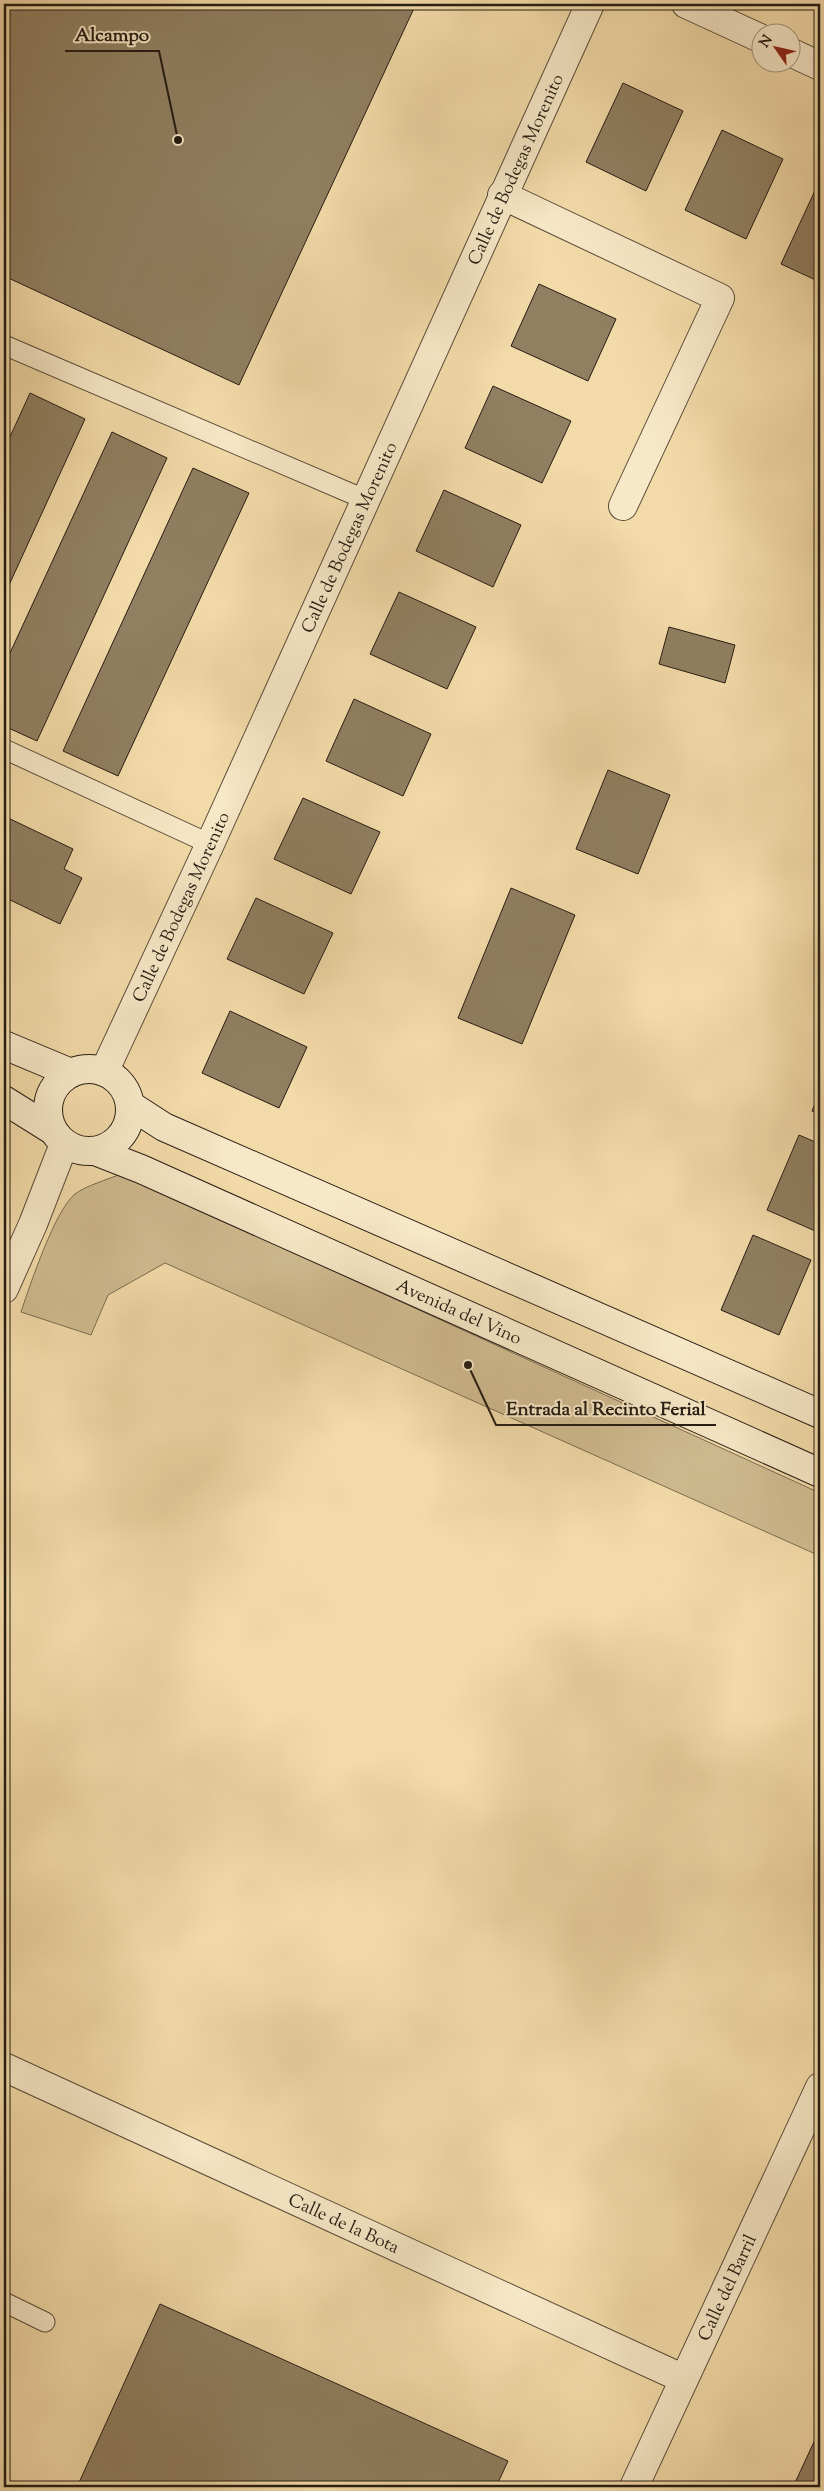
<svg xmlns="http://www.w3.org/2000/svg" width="824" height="2491" font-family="'Sorts Mill Goudy',serif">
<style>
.green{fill:#d0bb90;stroke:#7a6c52}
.building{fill:#907f61;stroke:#251c13}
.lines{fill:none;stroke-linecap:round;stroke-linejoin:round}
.lane-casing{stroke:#584c38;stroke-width:21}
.street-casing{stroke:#584c38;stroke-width:30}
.secondary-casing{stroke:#251c13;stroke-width:30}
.lane{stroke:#f7e8c7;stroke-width:19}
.street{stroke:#f7e8c7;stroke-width:28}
.secondary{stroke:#f7e8c7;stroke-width:28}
.labels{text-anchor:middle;stroke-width:4;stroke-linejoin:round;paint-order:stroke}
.street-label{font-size:18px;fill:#251c13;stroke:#f7e8c7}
.leader{fill:none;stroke:#251c13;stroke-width:2}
.callout-dot{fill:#251c13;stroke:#f7e8c7;stroke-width:2}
.callout-label{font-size:19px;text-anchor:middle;font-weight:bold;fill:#251c13;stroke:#f7e8c7;stroke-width:4;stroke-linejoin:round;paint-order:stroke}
</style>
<rect width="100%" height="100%" fill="#f3dba9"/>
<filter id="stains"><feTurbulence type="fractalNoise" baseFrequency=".004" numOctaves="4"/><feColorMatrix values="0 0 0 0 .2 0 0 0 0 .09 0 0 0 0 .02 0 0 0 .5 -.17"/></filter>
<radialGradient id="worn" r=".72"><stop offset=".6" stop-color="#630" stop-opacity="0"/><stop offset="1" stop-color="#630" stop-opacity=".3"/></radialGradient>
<path class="green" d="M121,1174L820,1493V1556L165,1263L108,1295L91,1335L21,1312C30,1285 55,1210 75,1194C85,1186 109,1179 121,1174Z"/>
<g class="building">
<polygon points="4,4 416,4 239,385 4,276"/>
<polygon points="623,83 683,111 646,191 586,162"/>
<polygon points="722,130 783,159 746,239 685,210"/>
<polygon points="818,184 820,186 820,282 781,264"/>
<polygon points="539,284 616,319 588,381 511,346"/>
<polygon points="493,386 571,421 542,483 465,448"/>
<polygon points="30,393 85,419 4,596 4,450"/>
<polygon points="112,432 167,458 37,741 4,726 4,666"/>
<polygon points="193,468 249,493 118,776 63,751"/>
<polygon points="444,490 521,525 493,587 416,551"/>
<polygon points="399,592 476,627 447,689 370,654"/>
<polygon points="669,627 735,645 725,683 659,664"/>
<polygon points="354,699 431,734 403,796 326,761"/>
<polygon points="608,770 670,795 638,874 576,849"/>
<polygon points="303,798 380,832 351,894 274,859"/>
<polygon points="4,816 73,849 64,869 82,878 60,924 4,897"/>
<polygon points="511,888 575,915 522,1044 458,1018"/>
<polygon points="256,898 333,933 304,994 227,959"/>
<polygon points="230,1011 307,1047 279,1108 202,1073"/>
<polygon points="820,1092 820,1115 812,1111"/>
<polygon points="799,1135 820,1144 820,1233 767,1210"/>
<polygon points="753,1235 811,1260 779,1335 721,1310"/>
<polygon points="160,2304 508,2461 496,2487 77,2487"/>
<polygon points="820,2429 820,2487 793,2487"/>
</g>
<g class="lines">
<defs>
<g id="lane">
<polyline points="4,345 364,499"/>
<polyline points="4,749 210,844"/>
<polyline points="4,2302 45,2322"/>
</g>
<g id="street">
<polyline points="686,4 762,39"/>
<polyline points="792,53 820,66"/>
<polyline points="502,195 720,298 623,506"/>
<path id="s1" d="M104,1072L210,844L590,4"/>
<polyline points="4,1289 33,1224 64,1144"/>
<path id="s2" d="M4,2067L684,2379"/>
<path id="s3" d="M634,2487L820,2087"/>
</g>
<g id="secondary">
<polyline points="4,1045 71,1073"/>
<circle cx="89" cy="1110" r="41"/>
<polyline points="4,1100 52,1130"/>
<polyline points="130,1105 164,1127 820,1414"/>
<path id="s4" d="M95,1151L141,1169L820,1473"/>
</g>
</defs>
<use href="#lane" class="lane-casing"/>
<use href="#street" class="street-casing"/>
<use href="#secondary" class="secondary-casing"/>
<use href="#lane" class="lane"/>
<use href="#street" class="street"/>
<use href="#secondary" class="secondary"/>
</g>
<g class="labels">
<g class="street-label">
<text dy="6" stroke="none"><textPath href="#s1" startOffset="992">Calle de Bodegas Morenito</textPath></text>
<text dy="6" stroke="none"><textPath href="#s1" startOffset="588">Calle de Bodegas Morenito</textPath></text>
<text dy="6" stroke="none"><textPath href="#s1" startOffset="182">Calle de Bodegas Morenito</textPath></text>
<text dy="6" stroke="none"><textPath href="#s4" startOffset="398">Avenida del Vino</textPath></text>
<text dy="6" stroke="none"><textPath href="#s2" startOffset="374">Calle de la Bota</textPath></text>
<text dy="6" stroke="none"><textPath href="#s3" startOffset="220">Calle del Barril</textPath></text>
</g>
</g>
<path class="leader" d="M178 140L159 51H65M468 1365L496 1425H716"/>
<g class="callout-dot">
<circle cx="178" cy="140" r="5"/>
<circle cx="468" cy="1365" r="5"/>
</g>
<g class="callout-label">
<text x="112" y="41">Alcampo</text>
<text x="606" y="1415">Entrada al Recinto Ferial</text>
</g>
<rect width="824" height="2491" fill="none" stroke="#f3dba9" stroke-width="20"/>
<rect x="5" y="5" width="814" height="2481" fill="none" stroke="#251c13" stroke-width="2.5"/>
<rect x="10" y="10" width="804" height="2471" fill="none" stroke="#251c13"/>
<g transform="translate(776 48) rotate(304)"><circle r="24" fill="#f7e8c7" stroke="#a3967f"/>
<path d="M0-4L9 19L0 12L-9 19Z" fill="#8f2418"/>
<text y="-8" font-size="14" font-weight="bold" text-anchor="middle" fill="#251c13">N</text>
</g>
<rect width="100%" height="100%" filter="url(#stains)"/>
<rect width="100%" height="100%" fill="url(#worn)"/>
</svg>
